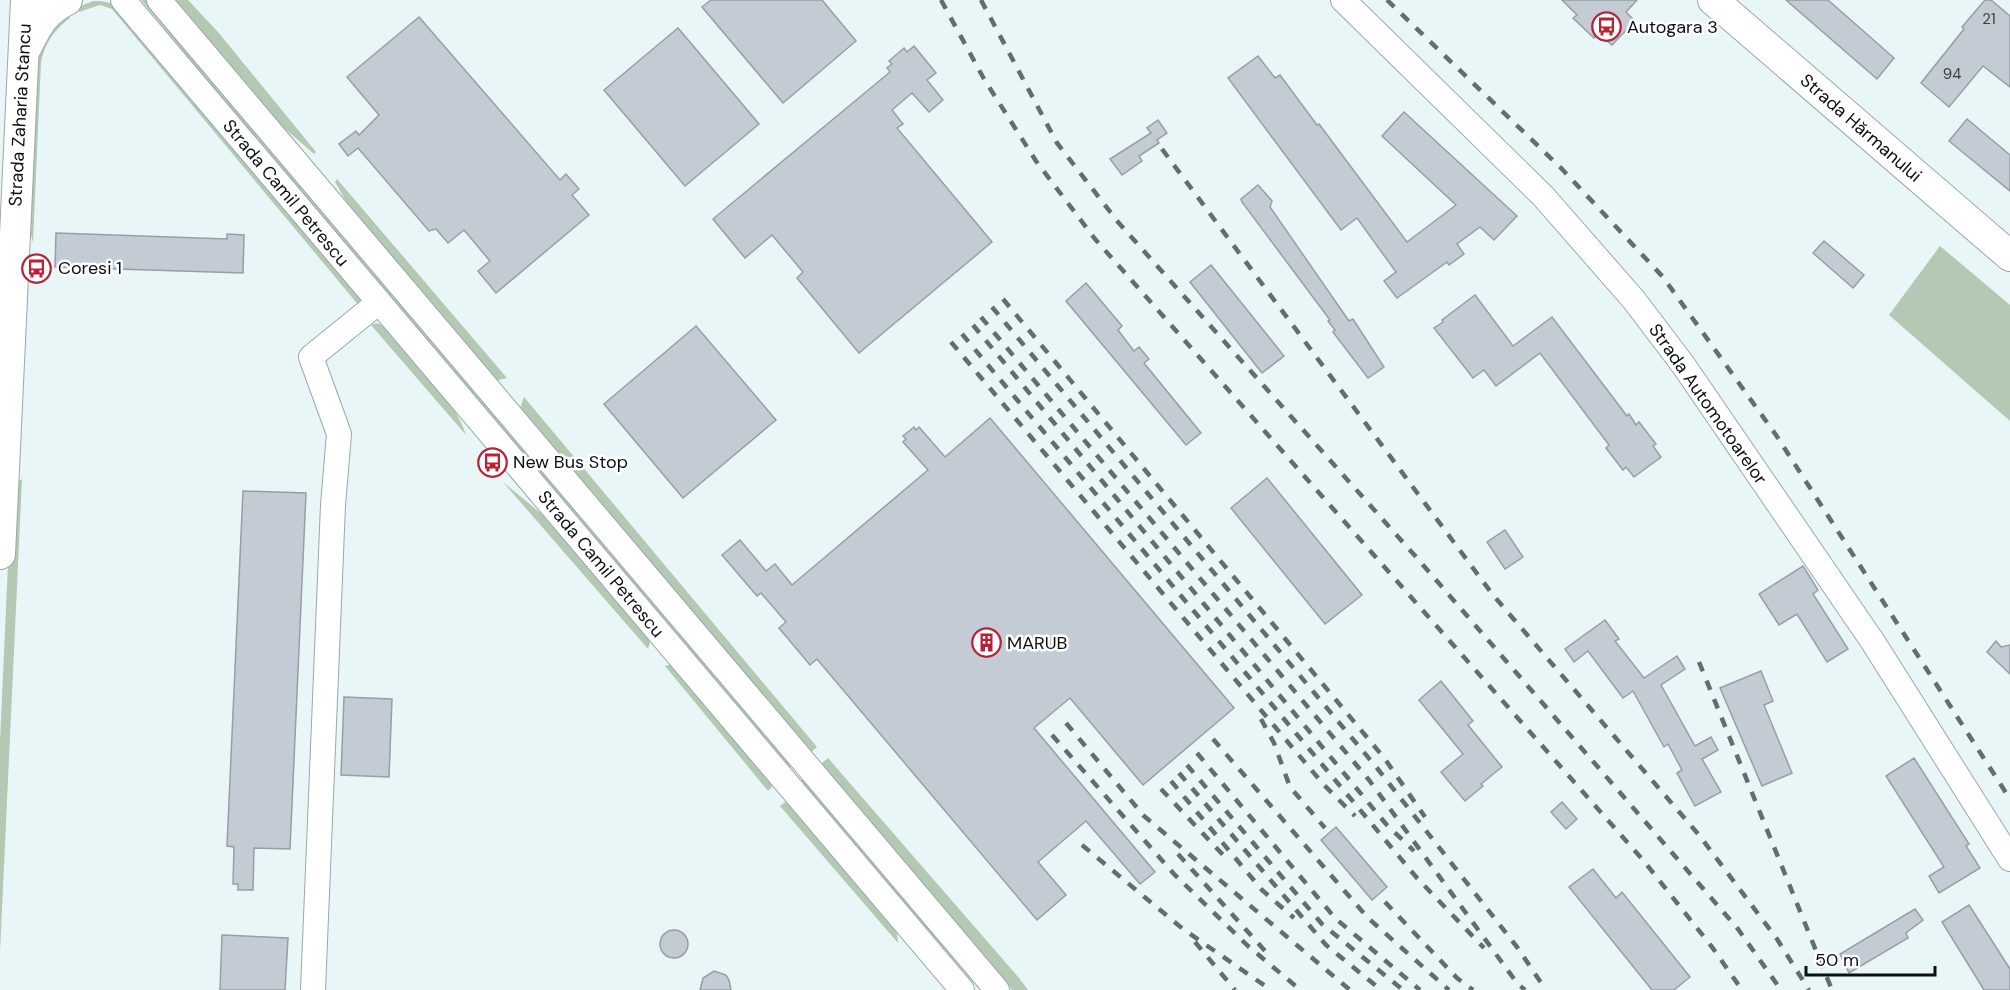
<svg xmlns="http://www.w3.org/2000/svg" width="2010" height="990" font-family="'DM Sans',sans-serif">
<style>
.green{fill:#b4c9b3}
.building{fill:#c3ccd4;stroke:#969ea6;stroke-width:1.5}
.lines{fill:none;stroke-linecap:round;stroke-linejoin:round}
.minor-casing{stroke:#9ba8ab;stroke-width:26}
.major-casing{stroke:#9ba8ab;stroke-width:32}
.minor{stroke:#fff;stroke-width:24}
.major{stroke:#fff;stroke-width:30}
.rail{stroke:#646c6e;stroke-width:4.5;stroke-dasharray:10 10;stroke-linecap:butt}
.labels{text-anchor:middle;stroke-width:5;stroke-linejoin:round;paint-order:stroke}
.number-label{font-size:15px;fill:#3a3f42}
.poi-label{font-size:18px;fill:#0c1011;stroke:#fff;text-anchor:start}
.street-label{font-size:18px;fill:#0c1011;stroke:#fff}
</style>
<rect width="100%" height="100%" fill="#e8f6f8"/>
<g class="green">
<polygon points="141,0 149,0 792,766 786,772 360,266"/>
<polygon points="171,0 188,0 218,32 316,152 314,154 260,107"/>
<polygon points="93,1 101,1 114,4 362,300 360,307 112,9 100,5 79,12 76,8"/>
<path d="M66,12L70,18C54,30 45,43 41,62L33,243L26,215L33,55Z"/>
<polygon points="337,179 507,378 498,380 487,378 350,208 335,182"/>
<polygon points="1940,246 2010,305 2010,421 1889,315"/>
<path d="M376,323L383,325C410,355 455,398 466,435L371,325Z"/>
<polygon points="524,397 817,747 807,756 523,419 520,408"/>
<polygon points="22,479 0,952 0,741 11,498 17,482"/>
<polygon points="503,482 543,515 644,630 650,642 648,649"/>
<polygon points="673,664 776,783 768,791 665,666"/>
<polygon points="828,758 1019,978 1028,990 1012,990 817,767"/>
<polygon points="805,777 989,990 980,990 799,782"/>
<polygon points="788,800 897,932 898,943 780,806"/>
</g>
<g class="building">
<polygon points="711,0 822,0 856,41 783,103 702,7"/>
<polygon points="1562,0 1637,0 1626,12 1635,21 1612,45 1599,34 1594,38 1573,18 1577,15"/>
<polygon points="1786,0 1828,0 1894,58 1877,79"/>
<polygon points="1985,0 1991,0 2010,16 2010,87 1983,66 1949,107 1921,83 1964,29 1962,27"/>
<polygon points="419,17 560,180 566,174 579,189 572,195 589,215 496,293 478,271 490,261 464,230 448,243 436,229 429,231 358,148 348,156 339,144 356,131 359,135 379,115 347,77"/>
<polygon points="678,28 759,124 685,186 604,90"/>
<polygon points="914,46 936,73 927,80 943,100 929,112 912,93 892,110 903,124 897,128 992,242 859,353 797,278 803,272 772,235 745,258 713,219 890,72 887,68 892,64 889,61 904,48 907,52"/>
<polygon points="1258,56 1275,78 1280,75 1317,125 1319,124 1407,242 1456,205 1382,136 1404,112 1517,216 1494,240 1480,227 1457,244 1464,254 1449,265 1447,262 1397,298 1384,281 1396,272 1357,218 1341,230 1228,78"/>
<polygon points="1967,119 2010,155 2010,191 1949,141"/>
<polygon points="1158,120 1167,133 1157,140 1159,143 1139,156 1142,161 1122,175 1110,159 1151,133 1147,128"/>
<polygon points="1258,185 1272,201 1270,207 1349,321 1353,319 1384,367 1368,378 1333,332 1335,330 1328,321 1330,320 1242,202 1241,199"/>
<polygon points="56,233 227,239 227,234 244,235 243,273 55,267"/>
<polygon points="1824,241 1864,275 1853,288 1813,253"/>
<polygon points="1211,265 1284,356 1262,373 1190,282"/>
<polygon points="1086,283 1122,326 1118,330 1134,351 1139,347 1149,359 1144,363 1201,433 1186,445 1066,301"/>
<polygon points="1475,295 1513,346 1552,317 1627,416 1629,414 1636,425 1639,422 1656,444 1653,446 1661,457 1634,477 1626,467 1623,470 1606,448 1609,445 1540,353 1496,386 1484,370 1473,378 1434,328 1443,322 1442,320"/>
<polygon points="696,326 776,420 683,498 604,404"/>
<polygon points="990,418 1234,708 1143,785 1070,698 1034,728 1155,872 1140,884 1086,821 1038,862 1066,895 1037,920 817,659 810,665 779,628 786,622 761,593 757,596 722,555 740,540 766,571 775,564 792,585 928,470 903,442 906,439 903,436 914,427 916,430 919,427 945,457"/>
<polygon points="1267,478 1362,595 1325,624 1231,508"/>
<polygon points="243,491 306,493 290,849 254,848 253,890 238,890 238,884 233,884 234,847 227,846"/>
<polygon points="1505,530 1523,557 1505,569 1487,542"/>
<polygon points="1803,566 1818,590 1813,594 1848,649 1827,662 1797,614 1779,625 1759,594"/>
<polygon points="1605,620 1619,639 1615,641 1644,678 1677,656 1685,669 1661,685 1695,746 1711,737 1718,750 1702,759 1721,792 1695,806 1677,773 1682,770 1668,744 1664,747 1633,691 1623,698 1588,651 1574,662 1565,649"/>
<polygon points="1996,641 2001,647 2010,645 2010,674 1987,652"/>
<polygon points="1761,671 1773,701 1764,705 1792,773 1762,786 1720,688"/>
<polygon points="1441,681 1473,721 1468,725 1502,767 1481,784 1483,786 1465,801 1441,772 1463,754 1419,700"/>
<polygon points="344,697 392,699 389,777 341,775"/>
<polygon points="1914,758 1969,844 1966,846 1980,868 1939,893 1929,876 1944,867 1886,776"/>
<polygon points="1562,802 1577,819 1566,829 1551,812"/>
<polygon points="1336,827 1387,887 1372,900 1321,840"/>
<polygon points="1593,869 1616,898 1622,892 1690,977 1674,990 1652,990 1569,887"/>
<polygon points="1969,905 2010,969 2010,990 1984,990 1942,922"/>
<polygon points="1915,909 1923,920 1906,933 1908,938 1849,973 1840,954"/>
<circle cx="674" cy="944" r="14"/>
<polygon points="222,935 288,938 285,990 220,990"/>
<polygon points="714,971 726,975 729,980 731,990 700,990 703,978"/>
</g>
<g class="lines">
<defs>
<g id="minor">
<polyline points="123,0 962,990"/>
<polyline points="159,0 997,990"/>
<polyline points="1343,0 1543,196 1634,300 1684,366 1873,642 2010,859"/>
<polyline points="313,990 333,505 339,434 311,357 379,302"/>
</g>
<g id="major">
<polyline points="1713,0 2010,256"/>
<path d="M26,48C37,26 43,12 67,0"/>
<polyline points="0,554 26,0"/>
</g>
</defs>
<use href="#minor" class="minor-casing"/>
<use href="#major" class="major-casing"/>
<use href="#minor" class="minor"/>
<use href="#major" class="major"/>
<g class="rail">
<polyline points="941,0 984,79 1036,161 1095,239 1643,860 1712,947 1742,990"/>
<polyline points="981,0 1057,143 1118,222 1417,558 1738,929 1781,990"/>
<polyline points="1387,0 1561,168 1663,277 1776,435 2010,799"/>
<polyline points="1162,149 1493,595 1699,835 1777,939 1809,990"/>
<polyline points="1003,299 1385,759 1425,817"/>
<polyline points="992,307 1377,768 1517,947 1546,990"/>
<polyline points="981,317 1369,780 1517,983 1525,990"/>
<polyline points="973,325 1386,824 1414,851"/>
<polyline points="962,334 1417,878 1484,948"/>
<polyline points="951,342 1324,785 1355,816"/>
<polyline points="1699,662 1832,990"/>
<polyline points="1261,719 1274,743 1290,787 1325,828"/>
<polyline points="1066,723 1144,816 1350,990"/>
<polyline points="1052,735 1174,874 1248,946 1298,988"/>
<polyline points="1213,739 1368,918 1449,990"/>
<polyline points="1197,753 1335,918 1420,990"/>
<polyline points="1187,765 1322,924 1403,990"/>
<polyline points="1179,773 1326,945 1381,990"/>
<polyline points="1171,781 1262,890 1294,918"/>
<polyline points="1161,789 1224,856"/>
<polyline points="1082,845 1183,929 1271,990"/>
<polyline points="1178,854 1266,952"/>
<polyline points="1385,902 1457,978 1473,990"/>
<polyline points="1195,942 1235,990"/>
</g>
</g>
<defs>
<symbol id="bus-ring" viewBox="-11 -11 22 22"><circle r="9.5" fill="#fff" stroke="#b52335" stroke-width="1.5"/><path d="M-5-6H5V4H4V6H2V4H-2V6H-4V4H-5ZM-3.5-4V0h7V-4ZM-3.5 1.2v1.5H-2V1.2ZM2 1.2v1.5H3.5V1.2Z" fill="#b52335"/></symbol>
<symbol id="building-ring" viewBox="-11 -11 22 22"><circle r="9.5" fill="#fff" stroke="#b52335" stroke-width="1.5"/><path d="M-4-6H4V6H1V3H-1V6H-4ZM-2.5-4.3h1.7v1.8h-1.7ZM.8-4.3h1.7v1.8H.8ZM-2.5-1h1.7V.8h-1.7ZM.8-1h1.7V.8H.8Z" fill="#b52335"/></symbol>
</defs>
<g fill-rule="evenodd">
<use href="#bus-ring" x="1590" y="10" width="33" height="33"/>
<use href="#bus-ring" x="20" y="252" width="33" height="33"/>
<use href="#bus-ring" x="476" y="446" width="33" height="33"/>
<use href="#building-ring" x="970" y="626" width="33" height="33"/>
</g>
<g class="labels">
<g class="number-label">
<text x="1989" y="24">21</text>
<text x="1952" y="79">94</text>
</g>
<g class="poi-label">
<text x="1627" y="33">Autogara 3</text>
<text x="58" y="274">Coresi 1</text>
<text x="513" y="468">New Bus Stop</text>
<text x="1007" y="649">MARUB</text>
</g>
<g class="street-label">
<text transform="translate(20 115) rotate(-87)" y="6">Strada Zaharia Stancu</text>
<text transform="translate(1861 128) rotate(41)" y="6">Strada Hărmanului</text>
<text transform="translate(286 193) rotate(50)" y="6">Strada Camil Petrescu</text>
<text transform="translate(1708 404) rotate(55)" y="6">Strada Automotoarelor</text>
<text transform="translate(601 564) rotate(50)" y="6">Strada Camil Petrescu</text>
</g>
</g>
<path d="M1806 966v9h129v-9" fill="none" stroke="#0c1011" stroke-width="3"/>
<text x="1815" y="966" font-size="18" fill="#0c1011" stroke="#ffffff" stroke-width="4.5" paint-order="stroke">50 m</text>
</svg>
